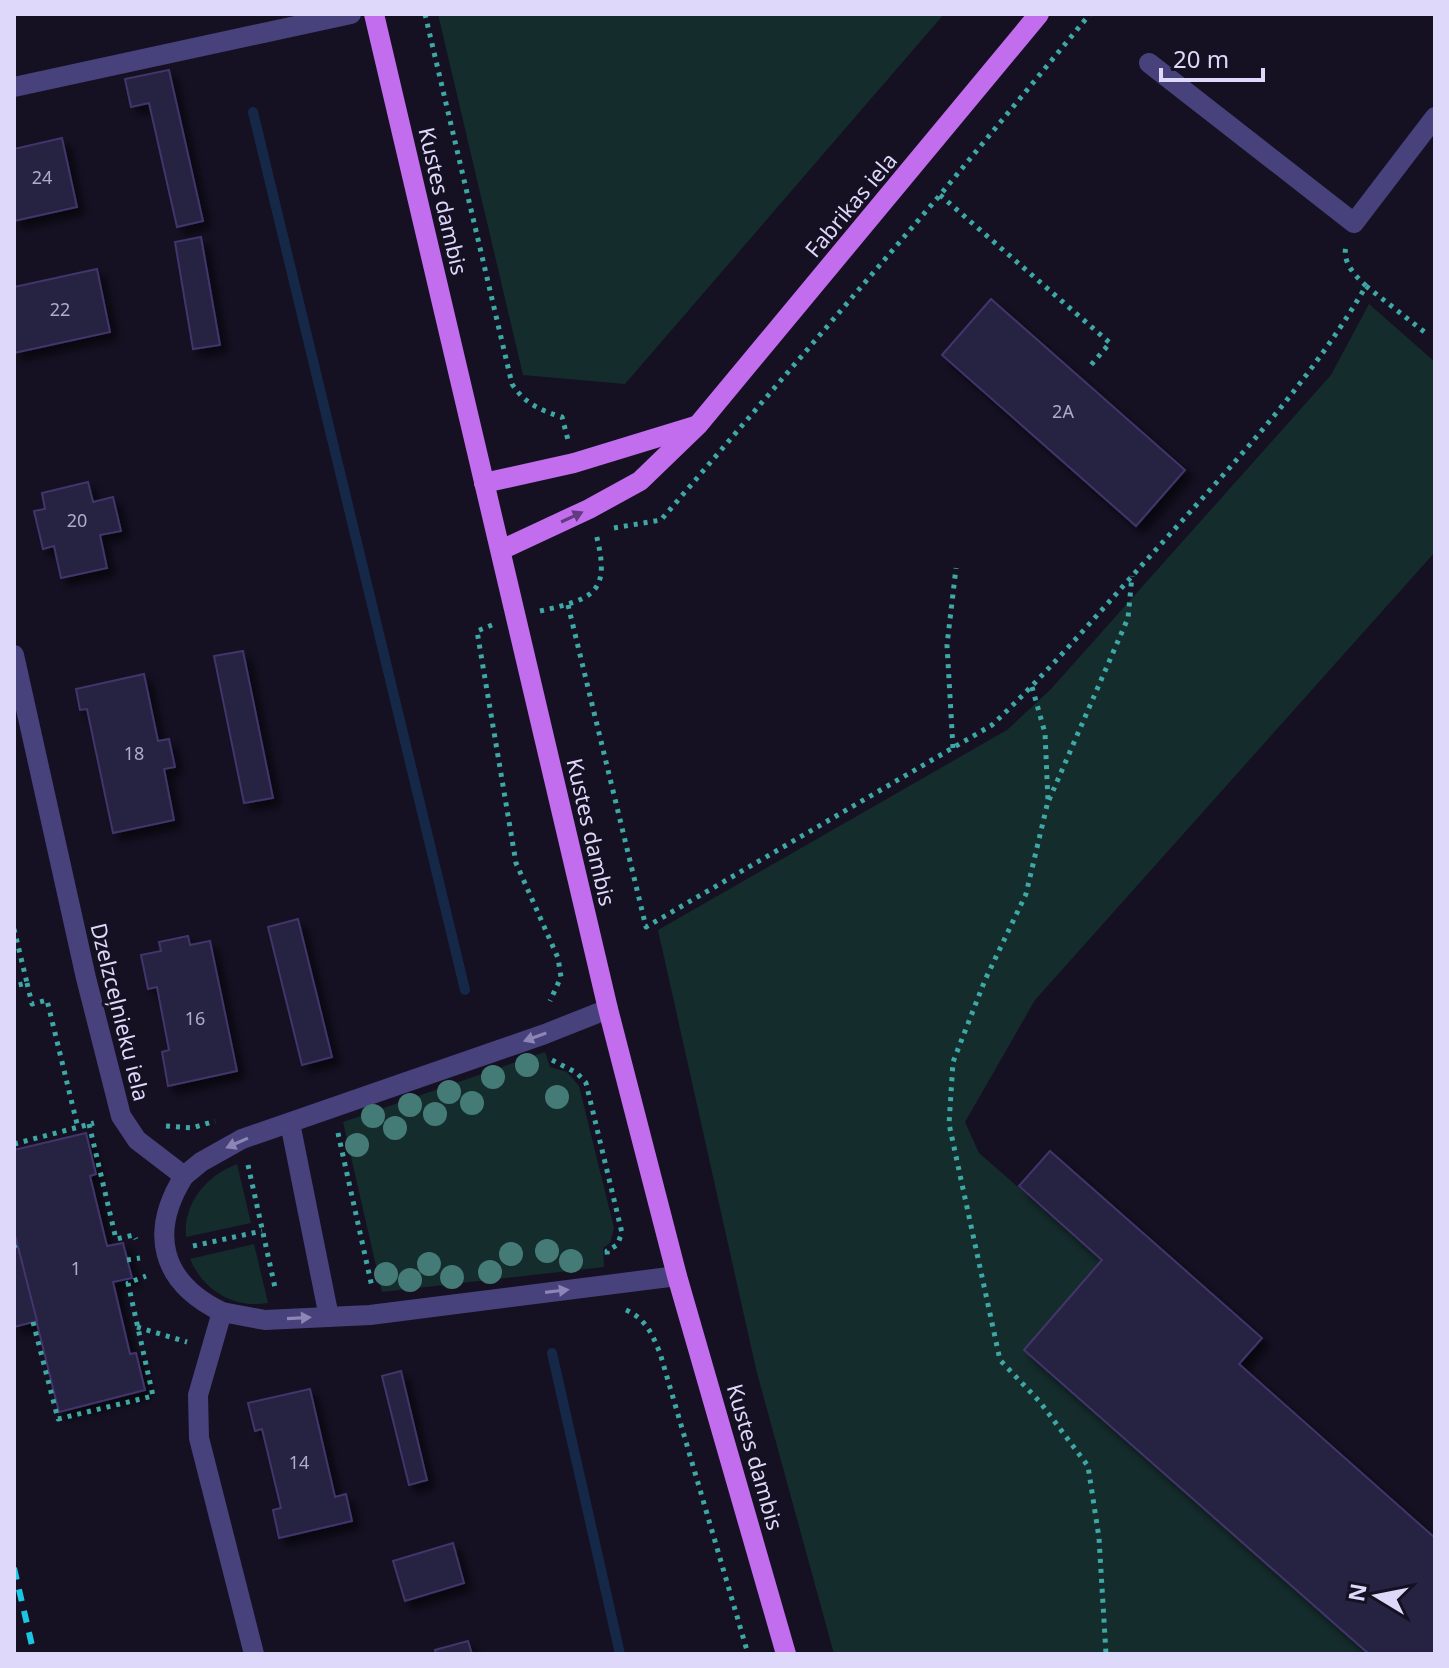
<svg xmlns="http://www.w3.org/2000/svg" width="1449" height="1668" font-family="'Noto Sans',sans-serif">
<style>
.green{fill:#152c2c}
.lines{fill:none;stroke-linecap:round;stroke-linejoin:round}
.stream{stroke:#162848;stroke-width:10}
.building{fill:#282042;stroke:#42356b;stroke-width:2;filter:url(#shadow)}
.path{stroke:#3ea8a6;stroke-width:5;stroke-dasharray:4 6;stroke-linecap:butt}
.minor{stroke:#47427c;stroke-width:20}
.major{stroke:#c26ded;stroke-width:20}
.rail{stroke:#1cc6e2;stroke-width:6;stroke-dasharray:12 10;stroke-linecap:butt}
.tree{fill:#457b77}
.oneway{fill:#633a7e}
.oneway2{fill:#8b86b5}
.labels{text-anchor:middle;stroke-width:6;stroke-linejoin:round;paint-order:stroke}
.number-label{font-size:18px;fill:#b0aacc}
.street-label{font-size:22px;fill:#ded8fa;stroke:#151123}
</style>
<defs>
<filter id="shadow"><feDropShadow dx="7" dy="7" stdDeviation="4" flood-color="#0009"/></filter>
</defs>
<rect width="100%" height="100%" fill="#151123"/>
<g class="green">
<polygon points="438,14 944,14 625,384 523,375"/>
<polygon points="1369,304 1435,362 1435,552 1035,1000 965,1122 979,1153 1102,1260 1024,1350 1369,1654 834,1654 756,1369 658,930 1007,730 1051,689 1331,375"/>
<polygon points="545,1052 550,1067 567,1072 579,1086 614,1228 610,1243 603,1248 604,1267 382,1292 343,1122"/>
<path d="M237,1164L251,1223L186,1237C183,1203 206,1176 237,1164Z"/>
<path d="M254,1244L268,1303C234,1309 203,1290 190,1259Z"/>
</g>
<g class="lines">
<g class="stream">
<polyline points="253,112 465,990"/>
<polyline points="552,1353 620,1654"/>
</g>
</g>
<g class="building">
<polygon points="169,70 203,221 177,227 149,103 131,107 125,79"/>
<polygon points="62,138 77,207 14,221 14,149"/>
<polygon points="201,237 220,345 193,349 175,242"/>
<polygon points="97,269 110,332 14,353 14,287"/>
<polygon points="991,299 1185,470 1136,526 942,355"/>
<polygon points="88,482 93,502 113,497 121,531 100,535 107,568 61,578 54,546 43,549 34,511 45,509 42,493"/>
<polygon points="243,651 273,798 244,803 214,656"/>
<polygon points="144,674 158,741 169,739 175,767 164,769 174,820 113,833 87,709 80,710 76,689"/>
<polygon points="298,919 332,1057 302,1065 268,927"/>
<polygon points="188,936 190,945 210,941 237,1071 168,1086 162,1052 169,1050 157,987 148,989 141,955 161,951 159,942"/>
<polygon points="86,1133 96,1174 90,1176 107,1246 123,1243 132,1278 113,1282 130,1354 136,1353 145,1390 59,1412 14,1231 14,1150"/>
<polygon points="1050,1151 1262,1338 1239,1364 1435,1538 1435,1654 1369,1654 1024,1350 1102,1260 1019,1186"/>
<polygon points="18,1247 37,1321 14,1327 14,1248"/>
<polygon points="401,1371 427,1480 409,1485 382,1376"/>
<polygon points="310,1389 335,1497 346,1494 352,1521 279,1538 273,1510 281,1508 262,1429 255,1431 248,1403"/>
<polygon points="453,1543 464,1583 405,1601 393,1561"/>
<polygon points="468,1641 472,1654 436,1654 435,1650"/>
</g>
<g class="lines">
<g class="path">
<path d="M425,14L512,384C525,404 540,410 562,417L568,440"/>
<polyline points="940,195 1110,343 1090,366"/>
<polyline points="1366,286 1427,334"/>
<polyline points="614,528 661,520 940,195 1090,14"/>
<path d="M568,605L646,927L992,725C1053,668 1106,604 1162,543C1235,462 1311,381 1366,286C1355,275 1342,263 1346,246"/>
<path d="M540,611C595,599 611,592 596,534"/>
<polyline points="492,625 477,631 516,863 558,958 561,977 550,1001"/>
<polyline points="1032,687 1045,733 1048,801 1026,894 985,980 953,1062 949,1124 1000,1360 1040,1402 1088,1466 1099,1538 1106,1654"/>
<polyline points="953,748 947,645 956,568"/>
<polyline points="1049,800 1128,618 1132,576"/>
<polyline points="14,929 27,983 14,986"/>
<polyline points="27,983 32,1004 47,1000 78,1128"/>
<polyline points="552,1060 577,1073 586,1083 622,1233 617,1245 607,1251 608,1260"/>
<polyline points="89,1124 116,1239 134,1235 136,1239"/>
<polyline points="166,1126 192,1128 215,1121"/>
<polyline points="338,1133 372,1287"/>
<polyline points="14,1144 94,1123"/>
<polyline points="248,1165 276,1292"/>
<polyline points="14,1245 15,1248"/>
<polyline points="193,1246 262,1231"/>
<polyline points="127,1260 140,1258"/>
<path d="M626,1310C646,1319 652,1334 660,1353L748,1654"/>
<polyline points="33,1322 58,1419 153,1396 128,1283 146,1276"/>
<polyline points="137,1327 187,1342"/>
</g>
<g class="minor">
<polyline points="1149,63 1354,223 1435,117"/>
<polyline points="14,87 351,14"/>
<path d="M14,655L86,978L121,1116L137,1140L184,1176C149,1232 160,1282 222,1312L198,1395L199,1438L254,1654"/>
<polyline points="290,1123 329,1317"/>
<polyline points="184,1176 201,1162 242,1139 545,1034 608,1009"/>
<polyline points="222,1312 265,1320 370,1315 677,1276"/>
</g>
<g class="major">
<polyline points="374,14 608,1009 677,1276 786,1654"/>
<polyline points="484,483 574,463 695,426"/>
<polyline points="501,550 589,509 640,481 698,425 1039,14"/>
</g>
<polyline class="rail" points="14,1568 34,1654"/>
</g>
<g class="tree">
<circle cx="527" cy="1065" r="12"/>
<circle cx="493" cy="1077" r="12"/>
<circle cx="449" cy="1092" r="12"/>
<circle cx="557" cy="1097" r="12"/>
<circle cx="472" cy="1103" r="12"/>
<circle cx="410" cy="1105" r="12"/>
<circle cx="435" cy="1114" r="12"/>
<circle cx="373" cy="1116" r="12"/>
<circle cx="395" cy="1128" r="12"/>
<circle cx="357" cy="1145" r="12"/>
<circle cx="547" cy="1251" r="12"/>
<circle cx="511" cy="1254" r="12"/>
<circle cx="571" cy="1261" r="12"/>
<circle cx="429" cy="1264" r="12"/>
<circle cx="490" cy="1272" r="12"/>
<circle cx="386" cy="1274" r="12"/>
<circle cx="452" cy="1277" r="12"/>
<circle cx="410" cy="1280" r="12"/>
</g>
<defs><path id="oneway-solid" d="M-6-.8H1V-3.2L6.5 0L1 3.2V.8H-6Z" transform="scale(2)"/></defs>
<use class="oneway" href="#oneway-solid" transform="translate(572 517) rotate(-25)"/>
<g class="oneway2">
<use href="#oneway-solid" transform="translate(535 1037) rotate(160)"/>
<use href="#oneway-solid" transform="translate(237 1143) rotate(156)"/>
<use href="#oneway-solid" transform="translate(557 1291) rotate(-7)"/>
<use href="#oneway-solid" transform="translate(299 1318) rotate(-3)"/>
</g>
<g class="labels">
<g class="number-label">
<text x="42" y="184">24</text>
<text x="60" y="316">22</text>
<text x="1063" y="418">2A</text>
<text x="77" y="527">20</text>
<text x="134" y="760">18</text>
<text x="195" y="1025">16</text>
<text x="76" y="1275">1</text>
<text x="299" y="1469">14</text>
</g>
<g class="street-label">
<text transform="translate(443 201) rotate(77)" y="8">Kustes dambis</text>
<text transform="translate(851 205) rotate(-50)" y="8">Fabrikas iela</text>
<text transform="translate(591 832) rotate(77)" y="8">Kustes dambis</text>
<text transform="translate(120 1012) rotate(76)" y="8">Dzelzceļnieku iela</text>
<text transform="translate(755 1457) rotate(74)" y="8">Kustes dambis</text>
</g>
</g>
<rect width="1449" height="1668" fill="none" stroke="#ded8fa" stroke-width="32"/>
<g transform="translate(1377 1596) rotate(280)" stroke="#151123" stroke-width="6" paint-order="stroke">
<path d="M0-6L14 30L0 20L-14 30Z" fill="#ded8fa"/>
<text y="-12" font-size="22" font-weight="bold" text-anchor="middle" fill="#ded8fa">N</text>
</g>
<path d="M1161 68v12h102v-12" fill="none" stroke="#ded8fa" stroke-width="4"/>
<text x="1173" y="68" font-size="24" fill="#ded8fa" stroke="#151123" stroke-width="6" paint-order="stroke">20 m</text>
</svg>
